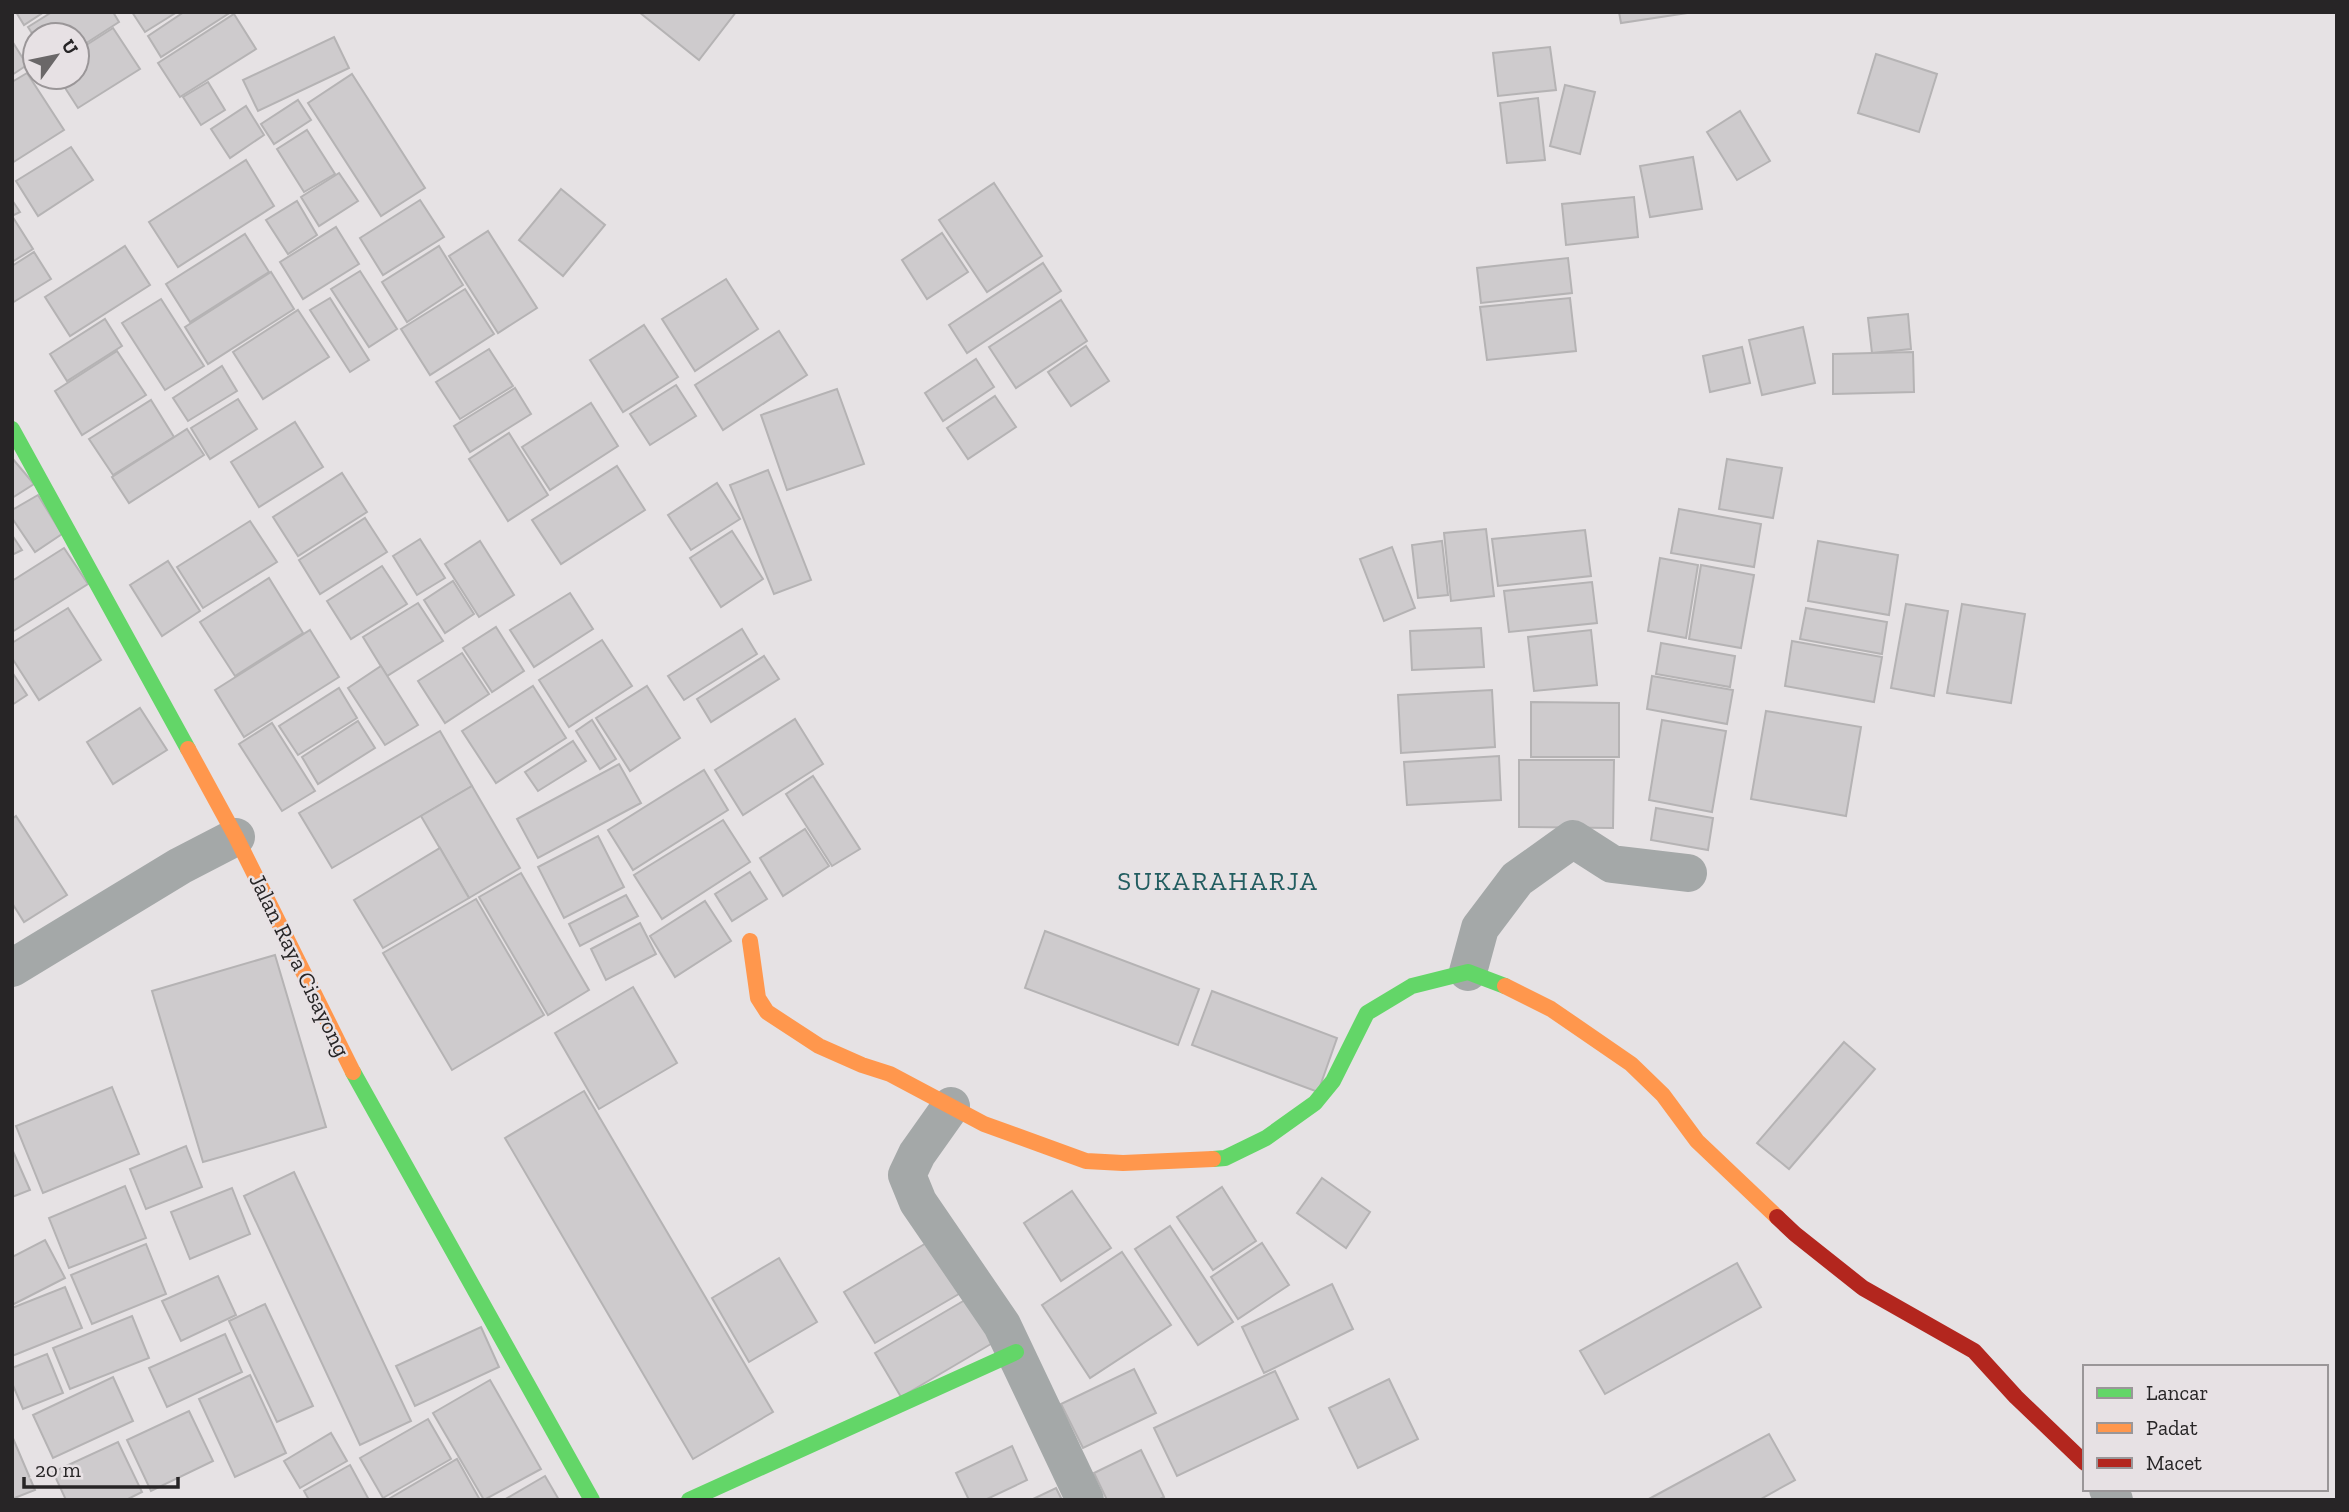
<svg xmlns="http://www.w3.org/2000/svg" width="2349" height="1512" font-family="'Zilla Slab',serif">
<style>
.building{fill:#cecbcd;stroke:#b5b3b4;stroke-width:2}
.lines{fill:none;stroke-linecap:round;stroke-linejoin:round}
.street{stroke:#a4a8a8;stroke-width:38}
.fast{stroke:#63d668;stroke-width:16}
.slow{stroke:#ff974d;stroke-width:16}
.jam{stroke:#b3261e;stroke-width:16}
.labels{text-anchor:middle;stroke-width:5;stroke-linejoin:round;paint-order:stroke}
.street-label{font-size:23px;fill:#272526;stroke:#e7e1e4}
.quarter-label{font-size:26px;letter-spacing:2px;fill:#225d60;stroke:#e7e1e4}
</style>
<rect width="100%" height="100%" fill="#e6e2e4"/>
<g class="building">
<polygon points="16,12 44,12 24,25"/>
<polygon points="52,12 113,12 119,22 77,49 77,35 35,35 35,38 28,27"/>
<polygon points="132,12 177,12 145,32"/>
<polygon points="184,12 231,12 161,57 148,36"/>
<polygon points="639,12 736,12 699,60"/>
<polygon points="1619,12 1694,12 1621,23"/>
<polygon points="234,14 256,49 180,97 158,63"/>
<polygon points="113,28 140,69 78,108 58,77 77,77 77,51"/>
<polygon points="334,37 349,68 258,111 243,80"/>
<polygon points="12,41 27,65 12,75"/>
<polygon points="1550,47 1556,90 1498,96 1493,53"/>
<polygon points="1876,54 1937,74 1919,132 1858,113"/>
<polygon points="27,73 64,130 12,163 12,82"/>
<polygon points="352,74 425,188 381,216 308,103"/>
<polygon points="208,82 225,110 201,125 183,97"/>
<polygon points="1565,85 1595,92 1580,154 1550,146"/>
<polygon points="1538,98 1545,160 1507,163 1500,103"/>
<polygon points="298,100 311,120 274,144 261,124"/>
<polygon points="246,106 264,135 230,158 211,129"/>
<polygon points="1740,111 1770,161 1737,180 1707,132"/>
<polygon points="307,130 335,174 304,192 277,149"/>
<polygon points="71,147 93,180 38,216 16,181"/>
<polygon points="1693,157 1702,209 1650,217 1640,166"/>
<polygon points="246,160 274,206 178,267 149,222"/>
<polygon points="339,173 358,201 319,226 301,197"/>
<polygon points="994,183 1042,256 987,292 939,220"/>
<polygon points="561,189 605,225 563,276 519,240"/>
<polygon points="1634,197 1638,237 1566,245 1562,204"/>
<polygon points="12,200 20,212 12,216"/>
<polygon points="420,200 444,237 383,275 360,238"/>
<polygon points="297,201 317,235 288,254 266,220"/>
<polygon points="14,219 33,249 12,262 12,221"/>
<polygon points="336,227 359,264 303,299 280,262"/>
<polygon points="488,231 537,308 498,333 449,256"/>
<polygon points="942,233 968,272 927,299 902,260"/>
<polygon points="245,234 269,272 190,322 166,284"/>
<polygon points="125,246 150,285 70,336 45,297"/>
<polygon points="439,246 463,285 407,322 382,282"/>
<polygon points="34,252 51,279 12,303 12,266"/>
<polygon points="1568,258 1572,293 1481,303 1477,268"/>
<polygon points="1043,263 1061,291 967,353 949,325"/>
<polygon points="360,271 397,329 369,347 331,289"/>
<polygon points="271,272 294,309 208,364 185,327"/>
<polygon points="726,279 758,329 695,371 662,319"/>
<polygon points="465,289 494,334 430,375 401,329"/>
<polygon points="330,298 369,360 350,372 310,310"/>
<polygon points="1570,298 1576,351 1487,360 1480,307"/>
<polygon points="161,299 204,366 165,390 122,323"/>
<polygon points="1061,300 1087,341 1016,388 989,347"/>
<polygon points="298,310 329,357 263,399 233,352"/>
<polygon points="1908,314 1911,349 1872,353 1868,318"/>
<polygon points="105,319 122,346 67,381 50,354"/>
<polygon points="644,325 678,377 623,412 590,360"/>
<polygon points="1803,327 1815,383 1762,395 1749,340"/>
<polygon points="779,331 807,375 723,430 695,385"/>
<polygon points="1086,346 1109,381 1071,406 1048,372"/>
<polygon points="1742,347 1750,383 1710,392 1703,356"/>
<polygon points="489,349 513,386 460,419 436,382"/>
<polygon points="117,351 146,395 82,435 55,391"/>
<polygon points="1913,352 1914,392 1833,394 1833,354"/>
<polygon points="976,359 994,387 943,421 925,393"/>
<polygon points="222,366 237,391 188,421 173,398"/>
<polygon points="676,385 696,416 650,445 630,414"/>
<polygon points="515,388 531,414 470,452 454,426"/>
<polygon points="837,389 864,464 787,490 761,415"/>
<polygon points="995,396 1016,427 968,459 947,428"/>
<polygon points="238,399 257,429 210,459 191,428"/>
<polygon points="151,400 174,437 113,475 89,439"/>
<polygon points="591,403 618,446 550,490 522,447"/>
<polygon points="295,422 323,467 259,507 231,462"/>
<polygon points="187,429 204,455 129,503 112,477"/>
<polygon points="509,433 548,495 508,521 469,459"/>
<polygon points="12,458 34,484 12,498"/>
<polygon points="1727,459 1782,468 1773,518 1719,509"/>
<polygon points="617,466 645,510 561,564 532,520"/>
<polygon points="768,470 811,580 774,594 730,485"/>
<polygon points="342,473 367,512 298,556 273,517"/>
<polygon points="717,483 740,519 691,550 668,515"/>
<polygon points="38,495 62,534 35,552 12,518 12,510"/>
<polygon points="1679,509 1761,524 1754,567 1671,553"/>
<polygon points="365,518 387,552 320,594 299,560"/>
<polygon points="250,521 277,562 203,608 177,567"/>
<polygon points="1486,529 1494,596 1451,601 1444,533"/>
<polygon points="1585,530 1591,576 1498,586 1492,539"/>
<polygon points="732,531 763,579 721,607 690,558"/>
<polygon points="12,535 22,550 12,555"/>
<polygon points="420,539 445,578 417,595 393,556"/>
<polygon points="480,541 514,595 479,617 445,564"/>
<polygon points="1442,541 1448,595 1418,598 1412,545"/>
<polygon points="1818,541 1898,555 1889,615 1808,601"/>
<polygon points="1392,547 1415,608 1384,621 1360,559"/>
<polygon points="64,548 88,584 12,632 12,581"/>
<polygon points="1660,558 1698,565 1686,638 1648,631"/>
<polygon points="168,561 200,611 162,636 130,585"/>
<polygon points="1701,565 1754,575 1741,648 1689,639"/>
<polygon points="382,566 407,604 351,639 327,601"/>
<polygon points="269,578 303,633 235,676 200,622"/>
<polygon points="453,581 474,614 445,633 424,600"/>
<polygon points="1592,582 1597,623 1509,632 1504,591"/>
<polygon points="570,593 593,629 534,667 510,630"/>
<polygon points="418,603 443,641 387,676 363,637"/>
<polygon points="1906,604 1948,611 1934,696 1891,688"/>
<polygon points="1962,604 2025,614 2011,703 1947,693"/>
<polygon points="68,608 101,660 39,700 12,658 12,643"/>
<polygon points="1806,608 1887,622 1882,654 1800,639"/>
<polygon points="496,627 524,671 492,692 463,648"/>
<polygon points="1481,628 1484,667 1412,670 1410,631"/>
<polygon points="742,629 757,654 684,700 668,676"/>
<polygon points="310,630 339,677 244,737 215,690"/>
<polygon points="1591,630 1597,685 1534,691 1528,637"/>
<polygon points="602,640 632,686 569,727 539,680"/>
<polygon points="1792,641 1882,657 1874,702 1785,686"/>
<polygon points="1661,643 1735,656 1730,687 1656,674"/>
<polygon points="462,653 489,694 445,723 418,681"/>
<polygon points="764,656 779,679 711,722 697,699"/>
<polygon points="381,666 418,725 385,745 348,688"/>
<polygon points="12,672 27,695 12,705"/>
<polygon points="1652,676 1733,690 1727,724 1647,709"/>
<polygon points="533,686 566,738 496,783 462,731"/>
<polygon points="647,686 680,738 630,771 596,718"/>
<polygon points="339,688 357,718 298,755 279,726"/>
<polygon points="1492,690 1495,747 1401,753 1398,695"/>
<polygon points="1531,702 1619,703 1619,757 1531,757"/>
<polygon points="140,708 167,750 113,784 87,742"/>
<polygon points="1766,711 1861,727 1846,816 1751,799"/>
<polygon points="795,719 823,764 743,815 715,770"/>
<polygon points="592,720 616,759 600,769 576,731"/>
<polygon points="1662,720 1726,731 1712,812 1649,800"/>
<polygon points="358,721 375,748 318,784 302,757"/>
<polygon points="272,723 315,791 282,811 239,744"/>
<polygon points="440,731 472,786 332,868 299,813"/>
<polygon points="573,741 586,761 538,791 525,772"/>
<polygon points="1499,756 1501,800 1407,805 1404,762"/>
<polygon points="1519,760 1614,760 1613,828 1519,827"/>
<polygon points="619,764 641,803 538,858 517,819"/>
<polygon points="704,770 728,810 633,870 608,830"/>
<polygon points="813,776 860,849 832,866 786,794"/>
<polygon points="472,786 520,868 469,898 421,816"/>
<polygon points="1656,808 1713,818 1708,850 1651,840"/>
<polygon points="16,816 67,895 24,922 12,903 12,819"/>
<polygon points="723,820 750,862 662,919 634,875"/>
<polygon points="805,829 829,866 783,896 760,858"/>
<polygon points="598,836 624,887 564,918 538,867"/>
<polygon points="440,848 469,898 383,948 354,900"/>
<polygon points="750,872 767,899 732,921 715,894"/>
<polygon points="521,873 589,990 548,1015 479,897"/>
<polygon points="626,895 638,916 580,946 569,924"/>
<polygon points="476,899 544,1015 452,1070 383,953"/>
<polygon points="705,901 731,941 675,977 650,936"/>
<polygon points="640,923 656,954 606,980 591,949"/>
<polygon points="1045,931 1199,989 1178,1045 1025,988"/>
<polygon points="275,955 326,1127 203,1162 152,991"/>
<polygon points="633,987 677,1063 599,1109 555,1033"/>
<polygon points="1212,991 1337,1038 1318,1092 1192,1045"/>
<polygon points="1844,1042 1875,1069 1789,1169 1757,1143"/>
<polygon points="112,1087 139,1154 43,1193 16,1126"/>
<polygon points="584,1091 773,1412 693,1459 505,1138"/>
<polygon points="186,1146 202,1187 146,1209 130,1169"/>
<polygon points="12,1149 30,1190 12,1197"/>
<polygon points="294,1172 411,1421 360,1445 244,1196"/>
<polygon points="1322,1178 1370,1212 1346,1248 1297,1213"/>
<polygon points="125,1186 146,1238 69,1268 49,1218"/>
<polygon points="1222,1187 1256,1241 1213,1270 1177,1217"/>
<polygon points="232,1188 250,1234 190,1259 171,1212"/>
<polygon points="1072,1191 1111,1248 1061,1281 1024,1223"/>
<polygon points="1170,1226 1233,1322 1198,1345 1135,1249"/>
<polygon points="933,1239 964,1291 875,1343 844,1292"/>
<polygon points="45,1240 65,1278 12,1305 12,1257"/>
<polygon points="1262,1243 1289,1285 1238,1319 1211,1277"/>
<polygon points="146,1244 166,1294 92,1324 71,1275"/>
<polygon points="1122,1252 1171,1325 1090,1378 1042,1305"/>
<polygon points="779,1258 817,1322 749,1362 712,1298"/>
<polygon points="1737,1263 1761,1307 1605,1394 1580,1351"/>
<polygon points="218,1276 236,1315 181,1341 162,1301"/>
<polygon points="1332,1284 1353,1329 1264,1373 1242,1327"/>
<polygon points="65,1287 82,1328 12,1356 12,1308"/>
<polygon points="970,1297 996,1341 901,1397 875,1353"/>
<polygon points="265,1304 313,1406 277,1422 229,1321"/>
<polygon points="132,1316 149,1358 70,1389 53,1348"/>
<polygon points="481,1327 499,1367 415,1406 396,1366"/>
<polygon points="225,1334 242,1372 167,1407 149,1368"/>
<polygon points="47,1354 63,1393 23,1409 12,1383 12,1368"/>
<polygon points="1134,1369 1156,1413 1083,1448 1061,1404"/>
<polygon points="1275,1371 1298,1419 1177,1476 1154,1428"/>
<polygon points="250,1375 286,1453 235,1477 199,1399"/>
<polygon points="113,1377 133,1421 53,1458 33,1415"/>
<polygon points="1389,1379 1418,1439 1358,1468 1329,1408"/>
<polygon points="490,1380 541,1469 484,1500 433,1413"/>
<polygon points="189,1411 213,1461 151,1491 127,1440"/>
<polygon points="428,1419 451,1459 383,1498 360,1458"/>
<polygon points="331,1433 347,1461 300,1488 284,1461"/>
<polygon points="1769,1434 1795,1480 1759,1500 1647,1500"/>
<polygon points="12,1436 35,1490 12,1499"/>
<polygon points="118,1442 142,1492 126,1500 66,1500 53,1472"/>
<polygon points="1012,1446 1027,1480 985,1500 969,1500 956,1473"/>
<polygon points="1141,1450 1164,1497 1158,1500 1107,1500 1094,1473"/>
<polygon points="457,1459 480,1500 387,1500"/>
<polygon points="350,1465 369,1500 309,1500 304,1491"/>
<polygon points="545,1476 559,1500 504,1500"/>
<polygon points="1056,1488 1062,1500 1031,1500"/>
</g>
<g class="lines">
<g class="street">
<polyline points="12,968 180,866 236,837"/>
<polyline points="1468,972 1480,928 1517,879 1573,839 1612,864 1688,873"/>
<polyline points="951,1106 917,1154 907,1175 918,1202 1002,1325 1085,1500"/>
<polyline points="2108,1489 2114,1500"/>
</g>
<g class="fast">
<polyline points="12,429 188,749"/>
<polyline points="353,1072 592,1500"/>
<polyline points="1213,1159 1225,1158 1266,1138 1315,1103 1333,1081 1367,1013 1412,986 1468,972 1505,986"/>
<polyline points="689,1500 1016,1352"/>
</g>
<g class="slow">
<polyline points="188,749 236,837 353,1072"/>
<polyline points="750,941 758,998 767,1012 819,1046 862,1065 890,1074 984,1124 1086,1161 1123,1163 1213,1159"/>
<polyline points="1505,986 1551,1009 1631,1064 1663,1095 1697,1141 1777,1217"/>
</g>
<polyline class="jam" points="1777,1217 1795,1234 1863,1288 1974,1351 2016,1397 2085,1463"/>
</g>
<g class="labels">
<g class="street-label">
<text transform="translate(300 965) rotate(64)" y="8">Jalan Raya Cisayong</text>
</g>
<g class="quarter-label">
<text x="1218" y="890">SUKARAHARJA</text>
</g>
</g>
<rect width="2349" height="1512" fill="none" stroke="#272526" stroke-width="28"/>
<rect x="2083" y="1365" width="245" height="126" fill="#e7e1e4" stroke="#9a9698" stroke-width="2"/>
<rect x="2097" y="1388" width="35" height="10" fill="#63d668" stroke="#9a9698" stroke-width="2"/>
<text x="2146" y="1400" font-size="21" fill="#272526">Lancar</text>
<rect x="2097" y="1423" width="35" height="10" fill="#ff974d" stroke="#9a9698" stroke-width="2"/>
<text x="2146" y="1435" font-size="21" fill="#272526">Padat</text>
<rect x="2097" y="1458" width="35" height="10" fill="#b3261e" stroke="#9a9698" stroke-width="2"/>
<text x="2146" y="1470" font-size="21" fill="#272526">Macet</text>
<g transform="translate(56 56) rotate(57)"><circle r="33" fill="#e7e1e4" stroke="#9a9698" stroke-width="2"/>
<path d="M0-5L12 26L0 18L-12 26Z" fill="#6a6768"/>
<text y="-10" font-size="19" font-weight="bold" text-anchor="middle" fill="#272526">U</text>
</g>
<path d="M24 1477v10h154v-10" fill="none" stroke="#272526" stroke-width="3.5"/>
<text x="35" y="1477" font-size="21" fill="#272526" stroke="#e7e1e4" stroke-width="5" paint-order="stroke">20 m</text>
</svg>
